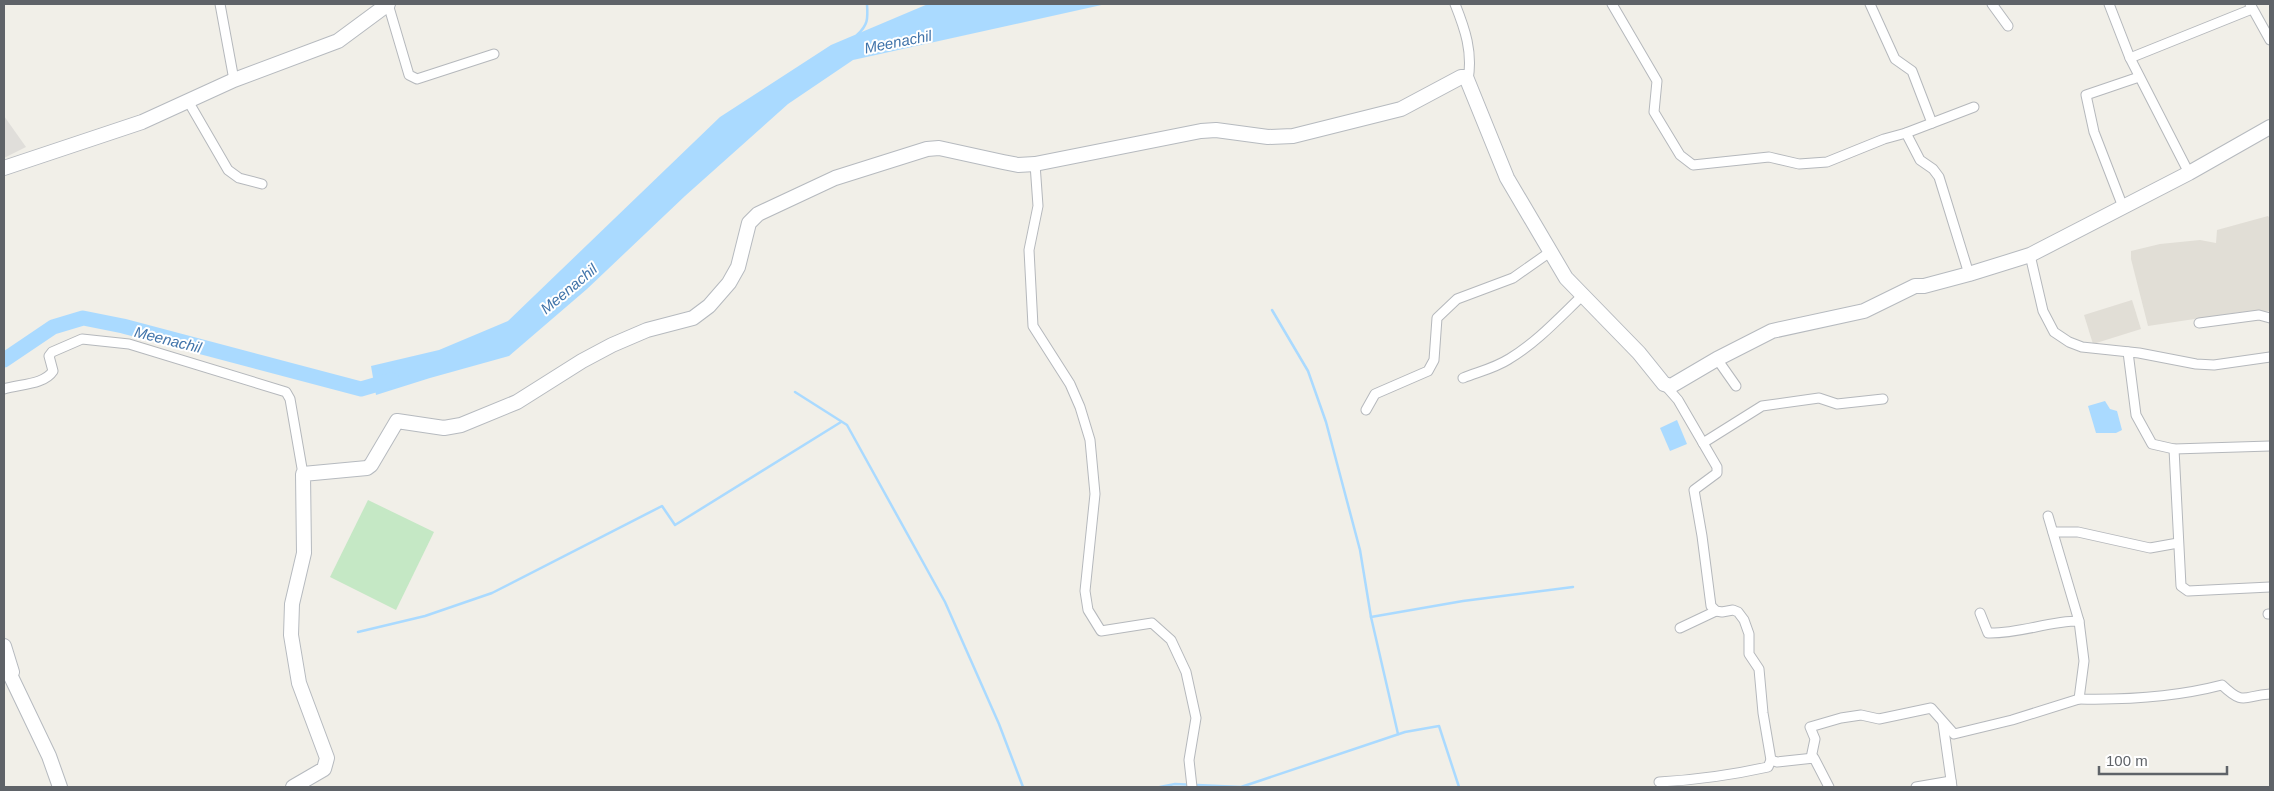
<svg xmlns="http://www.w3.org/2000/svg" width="2274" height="791" font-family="Arial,sans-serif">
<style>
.industrial{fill:#e0deda}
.education{fill:#e1ded6}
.grass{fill:#c5e8c5}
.water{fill:#aadaff}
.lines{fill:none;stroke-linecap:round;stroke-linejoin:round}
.stream{stroke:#aadaff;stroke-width:2.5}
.river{stroke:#aadaff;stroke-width:15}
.minor-casing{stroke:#b5b8bc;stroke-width:11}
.secondary-casing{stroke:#b6babf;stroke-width:16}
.minor{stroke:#fff;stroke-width:9}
.secondary{stroke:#fff;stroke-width:14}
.labels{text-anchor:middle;stroke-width:4;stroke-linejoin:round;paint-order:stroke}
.water-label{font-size:15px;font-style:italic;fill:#4174aa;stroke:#fff}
</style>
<rect width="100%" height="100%" fill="#f1efe8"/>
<polygon class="industrial" points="4,116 26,147 4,158"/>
<g class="education">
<polygon points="2268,216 2270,219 2270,311 2241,312 2148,326 2131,259 2131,251 2160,244 2200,240 2216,243 2217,230"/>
<polygon points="2132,300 2141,329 2093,344 2084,315"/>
</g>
<polygon class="grass" points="368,500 434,532 396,610 330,577"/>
<g class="water">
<polygon points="928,4 1106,4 853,60 788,104 685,196 587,289 509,356 430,378 376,395 371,366 439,350 508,321 720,117 831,45"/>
<polygon points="2105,401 2110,409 2117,411 2122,430 2116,433 2096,433 2088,406"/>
<polygon points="1677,420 1687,444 1670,451 1660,428"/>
</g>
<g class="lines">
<g class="stream">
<path d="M857,35C868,25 868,19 867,4"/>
<polyline points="1272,310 1308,371 1326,422 1360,550 1371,617 1398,734"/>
<polyline points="795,392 847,425 945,602 999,724 1023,787"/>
<polyline points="1371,617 1463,601 1573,587"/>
<polyline points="358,632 425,616 492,593 662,506 675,525 841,422"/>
<polyline points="1160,787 1175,784 1241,787 1405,732 1439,726 1459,787"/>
</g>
<polyline class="river" points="4,360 53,327 83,318 123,326 361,389 392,380"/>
<defs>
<g id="minor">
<polyline points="220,4 234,80"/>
<polyline points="388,4 409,75 417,79 494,54"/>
<path d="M1455,4C1465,29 1473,52 1468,80"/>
<polyline points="1612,4 1657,81 1654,112 1680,155 1693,165 1769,157 1799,164 1827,162 1884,139 1906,133 1920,160 1933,169 1939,177 1969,274"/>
<polyline points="1870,4 1895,59 1912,71 1932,123"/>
<polyline points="1992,4 2008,26"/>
<polyline points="2109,4 2130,58 2189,173"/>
<polyline points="2250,4 2270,40"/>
<polyline points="2130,58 2252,9"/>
<polyline points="188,101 228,170 239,178 262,184"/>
<polyline points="1906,133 1974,107"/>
<polyline points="1035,164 1038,206 1029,250 1033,326 1070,384 1080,407 1090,440 1095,494 1085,591 1088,610 1101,631 1152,623 1171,640 1186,672 1196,718 1189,760 1192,787"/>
<polyline points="2123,207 2094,132 2086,95 2139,77"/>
<polyline points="2030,255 2043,311 2054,332 2069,342 2082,347 2139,353 2196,364 2214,365 2270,357"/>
<polyline points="2199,323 2259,315 2270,318"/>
<polyline points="2128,352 2136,415 2152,444 2174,449 2270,446"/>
<polyline points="1717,359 1736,386"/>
<path d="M1463,378C1478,372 1495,368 1509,359C1536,343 1559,318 1582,296"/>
<polyline points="1664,384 1678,400 1717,467 1717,473 1694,490 1702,536 1711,606 1716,611 1722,612 1733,610 1738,612 1744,620 1749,634 1749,654 1759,669 1763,713 1771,760 1777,762 1814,758 1829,787"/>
<path d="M4,389C19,384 44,385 53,371L49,356L52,352L82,339L129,344L286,392L290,399L303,474"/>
<polyline points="1366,410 1375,394 1428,371 1434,360 1437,318 1457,299 1513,278 1550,252"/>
<polyline points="1703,443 1762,406 1819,398 1837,404 1883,399"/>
<polyline points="2174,449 2181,586 2188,591 2270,587"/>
<polyline points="2048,516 2079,621"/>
<polyline points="2053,532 2078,532 2150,548 2178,543"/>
<path d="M1980,613L1988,633C2019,634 2048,621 2079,621L2084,661L2079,699C2127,700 2176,697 2222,685C2245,707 2244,695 2270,694"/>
<polyline points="2268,614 2270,614"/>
<polyline points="1680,628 1716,611"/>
<polyline points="1943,723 1952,787"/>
<polyline points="1811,758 1815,739 1810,727 1841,718 1861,715 1879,719 1931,708 1954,734 2012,720 2079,699"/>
<path d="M1659,782C1697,780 1732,775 1768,767L1771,760"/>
<polyline points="1916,787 1951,781"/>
</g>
<g id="secondary">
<polyline points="4,168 142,122 234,80 338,41 388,4"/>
<polyline points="4,646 12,672"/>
<polyline points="4,662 49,756 60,787"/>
<polyline points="293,787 324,769 327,758 299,683 291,635 292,604 304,553 303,474 367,468 371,465 397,421 444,428 461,425 517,402 582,361 612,345 647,330 693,318 709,306 729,283 738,267 749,223 758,214 835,178 927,149 939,148 1003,162 1018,165 1035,164 1201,131 1216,130 1268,137 1293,136 1401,109 1461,77 1466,77 1507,178 1566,278 1639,353 1664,384 1671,386 1717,359 1772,331 1864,311 1915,286 1924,286 1969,274 2030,255 2189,173 2270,127"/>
</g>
</defs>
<use href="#minor" class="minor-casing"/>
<use href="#secondary" class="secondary-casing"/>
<use href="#minor" class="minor"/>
<use href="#secondary" class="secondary"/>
</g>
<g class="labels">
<g class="water-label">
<text transform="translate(898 42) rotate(-11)" y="5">Meenachil</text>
<text transform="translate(569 289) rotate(-40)" y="5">Meenachil</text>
<text transform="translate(168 340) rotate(14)" y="5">Meenachil</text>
</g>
</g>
<rect width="2274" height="791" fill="none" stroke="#5f6368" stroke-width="10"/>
<path d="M2099 766v8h128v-8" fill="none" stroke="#5f6368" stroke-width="2.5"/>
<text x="2106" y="766" font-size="15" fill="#5f6368" stroke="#ffffff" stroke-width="4" paint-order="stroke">100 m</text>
</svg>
